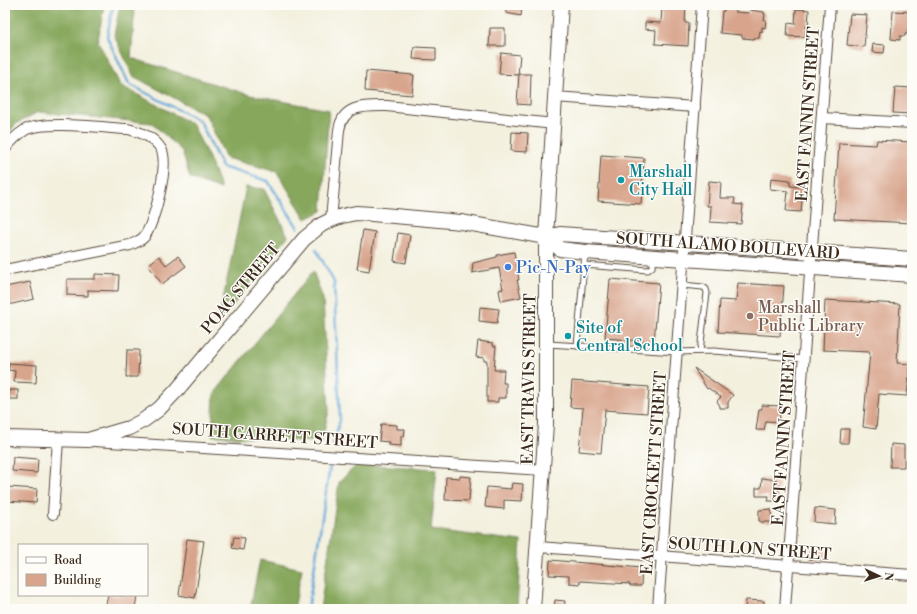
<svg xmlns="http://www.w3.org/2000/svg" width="917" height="614" font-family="'Libre Bodoni',serif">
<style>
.forest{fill:#86a75c;stroke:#60683d}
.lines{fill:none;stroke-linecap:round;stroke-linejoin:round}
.stream{stroke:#67a8db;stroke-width:2.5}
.building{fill:#d8a48c}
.lane-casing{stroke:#57483b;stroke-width:7}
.street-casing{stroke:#57483b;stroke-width:12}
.secondary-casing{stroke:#57483b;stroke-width:16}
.lane{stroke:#fff;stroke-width:5}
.street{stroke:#fff;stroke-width:10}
.secondary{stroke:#fff;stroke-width:14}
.culture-dot{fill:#0f9aa8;stroke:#fdfcf7;stroke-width:1.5}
.shop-dot{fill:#3f7fe0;stroke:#fdfcf7;stroke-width:1.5}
.education-dot{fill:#8d6e63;stroke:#fdfcf7;stroke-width:1.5}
.labels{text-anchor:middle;stroke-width:3;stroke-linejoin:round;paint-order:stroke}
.street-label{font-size:16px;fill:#3b2a1e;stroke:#fdfcf7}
.culture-label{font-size:16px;fill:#0d838f;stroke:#fdfcf7;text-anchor:start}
.shop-label{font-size:16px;fill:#366cbe;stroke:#fdfcf7;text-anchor:start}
.education-label{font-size:16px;fill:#785e54;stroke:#fdfcf7;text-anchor:start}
</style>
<rect width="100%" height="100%" fill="#fdfcf7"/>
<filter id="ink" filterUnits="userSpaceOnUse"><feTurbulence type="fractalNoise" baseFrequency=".025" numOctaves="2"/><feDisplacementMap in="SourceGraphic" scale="8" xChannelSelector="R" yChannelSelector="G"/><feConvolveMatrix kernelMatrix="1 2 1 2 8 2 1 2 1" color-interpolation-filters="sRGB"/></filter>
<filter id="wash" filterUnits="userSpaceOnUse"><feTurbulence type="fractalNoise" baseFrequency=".012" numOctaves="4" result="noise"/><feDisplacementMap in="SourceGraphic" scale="16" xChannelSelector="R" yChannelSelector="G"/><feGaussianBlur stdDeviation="0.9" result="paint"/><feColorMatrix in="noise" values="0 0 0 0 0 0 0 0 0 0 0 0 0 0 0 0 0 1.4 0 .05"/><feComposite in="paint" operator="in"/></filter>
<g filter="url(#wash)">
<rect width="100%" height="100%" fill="#f3f0de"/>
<g class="forest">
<polygon points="5,5 104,5 98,41 120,85 192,124 209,158 221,189 190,178 182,151 152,123 38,112 16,124 5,138"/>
<polygon points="120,5 135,5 131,58 250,95 329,110 322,211 306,219 277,172 226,158 206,115 133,76 114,35"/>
<polygon points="246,187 264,189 288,236 218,324"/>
<polygon points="313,271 323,299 329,411 321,442 212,436 214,394"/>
<polygon points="358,464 437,469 431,530 521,541 517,609 320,609 339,482"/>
<polygon points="260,560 302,569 294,609 250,609"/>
</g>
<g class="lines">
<g class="stream">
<polyline points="113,5 107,37 129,84 200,121 222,167 268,181 298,228"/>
<polyline points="316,249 334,282 340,420 333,445"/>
<polyline points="308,609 330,466"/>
</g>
</g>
<g id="blocks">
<g class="building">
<polygon points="506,5 522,5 521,16 506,13"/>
<polygon points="662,5 686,5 685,23 689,23 688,46 655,44 656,30 645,29 645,22 661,23"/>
<polygon points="724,9 735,9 735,12 749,13 750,10 764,12 764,14 765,14 764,20 766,20 765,28 762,27 762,32 760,31 759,38 754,38 754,39 742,38 742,35 720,33 722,11 724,11"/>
<polygon points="796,9 809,10 808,27 806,26 805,37 787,36 788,23 795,24"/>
<polygon points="893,11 911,12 910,28 908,28 907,34 905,34 905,36 900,36 900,40 891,39"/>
<polygon points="850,14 867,15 864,47 847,45"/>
<polygon points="490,28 505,28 505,46 489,46"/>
<polygon points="873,44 885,45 884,53 872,52"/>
<polygon points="414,47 436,48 436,60 413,59"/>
<polygon points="501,53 520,55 518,75 499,74"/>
<polygon points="366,71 414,75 412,95 365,91"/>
<polygon points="519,74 531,74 530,105 517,104"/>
<polygon points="895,87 912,88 912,114 893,113"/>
<polygon points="512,132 528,133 527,152 511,151"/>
<polygon points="877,140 912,142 912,223 834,219 839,143 876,145"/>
<polygon points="601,155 644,158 641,204 598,201"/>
<polygon points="771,178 790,180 790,186 803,187 801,212 786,211 788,191 770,189"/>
<polygon points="709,181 721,182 720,198 735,198 734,204 743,205 741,224 710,222 711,206 707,206"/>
<polygon points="363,230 375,232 369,271 357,269"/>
<polygon points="398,233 410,235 406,263 394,261"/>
<polygon points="514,252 519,280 517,280 521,297 501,301 499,290 503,289 499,268 472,273 473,263 497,257 497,255"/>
<polygon points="159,256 166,265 178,256 186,266 162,284 148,265"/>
<polygon points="95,274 119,275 118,291 88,290 88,296 67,295 67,279 95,279"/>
<polygon points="610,279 659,283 654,342 605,338"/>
<polygon points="30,282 34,299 8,305 5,287"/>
<polygon points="738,283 784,286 780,336 718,332 720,300 736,301"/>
<polygon points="825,300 900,304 897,363 910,364 907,396 879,394 876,429 863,427 870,352 823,350"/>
<polygon points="480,307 499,309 497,323 479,321"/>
<polygon points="478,341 493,343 493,346 496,346 494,370 504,370 503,383 506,383 506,398 498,398 498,402 487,402 487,361 484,361 484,358 476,357"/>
<polygon points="127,350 139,350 138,377 126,377"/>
<polygon points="9,363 37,365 36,383 14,382 15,371 8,370"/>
<polygon points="694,368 733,395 728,402 728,408 720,408 720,406 717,401 721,397 708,388 707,389"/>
<polygon points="572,381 649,387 647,413 605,410 601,453 579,451 583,408 570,407"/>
<rect x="9" y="390" width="9" height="9"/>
<polygon points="762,405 781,406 779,422 766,421 764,430 756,430 759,409 762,409"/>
<polygon points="381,424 397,425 397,429 405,429 404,437 401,436 401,446 388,445 389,442 379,441"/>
<polygon points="841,429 849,429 848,443 840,443"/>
<polygon points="891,444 904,445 904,467 890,467"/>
<polygon points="13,457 38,459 37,473 12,471"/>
<polygon points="460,476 471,477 469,501 445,500 446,477 460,478"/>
<polygon points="762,478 777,480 777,483 779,483 778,501 768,501 769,496 756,496 756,488 761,488"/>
<polygon points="512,483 523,484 522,501 504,500 504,509 485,507 487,487 511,489"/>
<polygon points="7,487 37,489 36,503 6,501"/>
<polygon points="815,508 836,510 835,524 814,522"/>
<polygon points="771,509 772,522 761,522 760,521 759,521 759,510"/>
<polygon points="234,537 245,538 243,550 232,548"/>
<polygon points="187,539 204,541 195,598 179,595"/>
<polygon points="817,547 827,548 826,560 809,559 810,550 817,550"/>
<polygon points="550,560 642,568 641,586 630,586 630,584 580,581 580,584 569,583 569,576 549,575"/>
<polygon points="108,595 137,596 135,609 105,609"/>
<polygon points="555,600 565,601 564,609 554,609"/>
<polygon points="746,600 764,601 764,609 745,609"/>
</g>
</g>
</g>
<g filter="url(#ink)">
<use href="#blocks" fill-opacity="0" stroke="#57483b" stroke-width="1"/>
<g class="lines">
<defs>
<g id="lane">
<polyline points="584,265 648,270 652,267 656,257"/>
<polyline points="682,285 703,287 706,289 707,293 700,351"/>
<polyline points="548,344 677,352 714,351 804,359"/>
<polyline points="577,346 585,253"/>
</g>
<g id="street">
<polyline points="555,97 695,107"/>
<polyline points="822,118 912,123"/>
<path d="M5,149C11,141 17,135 25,130C44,120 105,128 128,129C141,132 154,137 161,149C170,163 154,225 144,237C140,241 135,243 130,245L5,270"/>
<path d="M331,220L339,130C343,104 366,106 387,106L554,124"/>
<polyline points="94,441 543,470"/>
<polyline points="53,514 58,440"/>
<polyline points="538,547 912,575"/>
<polyline points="658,609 702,5"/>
<polyline points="785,609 830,5"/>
</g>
<g id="secondary">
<polyline points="546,237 560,249 585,252 912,275"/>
<polyline points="5,438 88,440 129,428 144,420 159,409 177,390 304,239 321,225 331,220 342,216 356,213 372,214 461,222 546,237 560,234 912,259"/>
<polyline points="533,609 546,424 546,237 561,5"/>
</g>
</defs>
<use href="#lane" class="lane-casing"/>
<use href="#street" class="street-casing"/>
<use href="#secondary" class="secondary-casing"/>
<use href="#lane" class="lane"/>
<use href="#street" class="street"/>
<use href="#secondary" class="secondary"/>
</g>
</g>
<g class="culture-dot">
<circle cx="621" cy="180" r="4"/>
<circle cx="568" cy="336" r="4"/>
</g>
<circle class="shop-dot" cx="508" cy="267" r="4"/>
<circle class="education-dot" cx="750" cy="316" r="4"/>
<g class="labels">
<g class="street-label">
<text transform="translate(807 114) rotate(-86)" y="6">EAST FANNIN STREET</text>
<text transform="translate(728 245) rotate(4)" y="6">SOUTH ALAMO BOULEVARD</text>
<text transform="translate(240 288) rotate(-50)" y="6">POAG STREET</text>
<text transform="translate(528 379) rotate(-89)" y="6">EAST TRAVIS STREET</text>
<text transform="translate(275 435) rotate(4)" y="6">SOUTH GARRETT STREET</text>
<text transform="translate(783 438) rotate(-86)" y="6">EAST FANNIN STREET</text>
<text transform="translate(653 473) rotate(-86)" y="6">EAST CROCKETT STREET</text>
<text transform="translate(750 548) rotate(4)" y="6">SOUTH LON STREET</text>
</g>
<g class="culture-label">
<text x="629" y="177">Marshall<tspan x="629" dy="18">City Hall</tspan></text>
<text x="576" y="333">Site of<tspan x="576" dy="18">Central School</tspan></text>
</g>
<g class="shop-label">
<text x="516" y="273">Pic-N-Pay</text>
</g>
<g class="education-label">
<text x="758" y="313">Marshall<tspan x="758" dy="18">Public Library</tspan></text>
</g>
</g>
<rect width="917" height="614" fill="none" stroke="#fdfcf7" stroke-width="20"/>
<rect x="18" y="544" width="130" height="52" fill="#fdfcf7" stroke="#afa8a0"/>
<rect x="26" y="557" width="20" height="6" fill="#ffffff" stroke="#afa8a0"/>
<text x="54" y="564" font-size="12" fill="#3b2a1e">Road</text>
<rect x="26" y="574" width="20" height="12" fill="#d8a48c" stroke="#afa8a0"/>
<text x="54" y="584" font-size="12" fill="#3b2a1e">Building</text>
<g transform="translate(879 576) rotate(94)" stroke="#fdfcf7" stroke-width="3" paint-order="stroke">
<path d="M0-3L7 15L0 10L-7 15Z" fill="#3b2a1e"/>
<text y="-6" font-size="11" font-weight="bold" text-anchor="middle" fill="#3b2a1e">N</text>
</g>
</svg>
